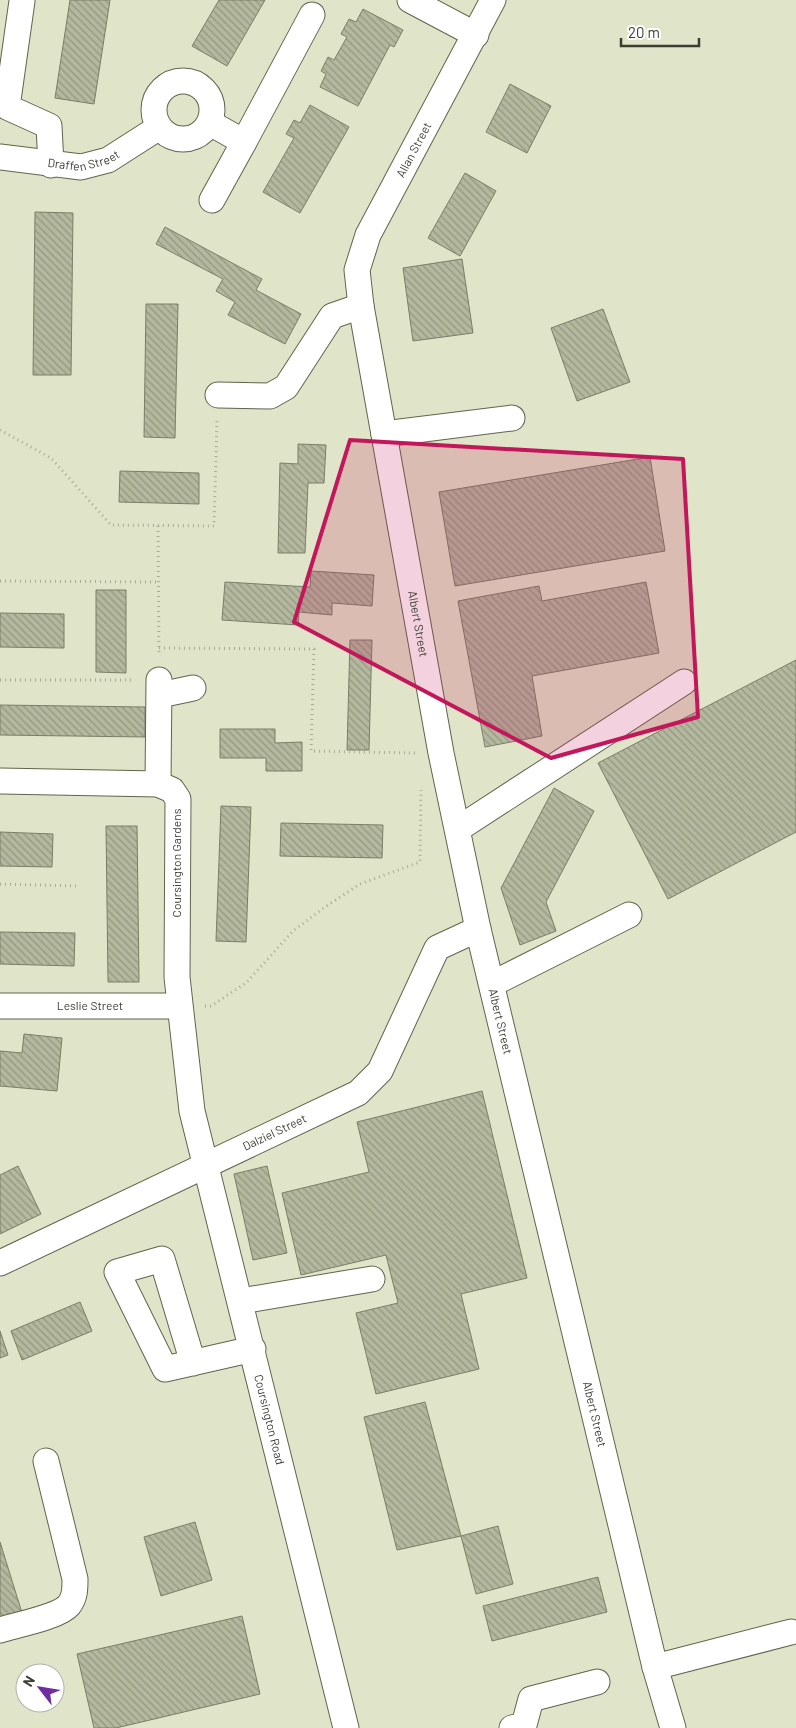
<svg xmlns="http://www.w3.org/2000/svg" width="796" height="1728" font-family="Barlow,sans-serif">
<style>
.building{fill:url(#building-back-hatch);stroke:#7a7e66}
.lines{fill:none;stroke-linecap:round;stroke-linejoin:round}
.minor-casing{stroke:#60644c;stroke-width:27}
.path{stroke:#a8ac96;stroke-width:3;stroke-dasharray:1 4;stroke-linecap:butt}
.minor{stroke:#fff;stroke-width:25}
.marked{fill:#c2185b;fill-opacity:0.2;stroke:#c2185b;stroke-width:4;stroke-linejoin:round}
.labels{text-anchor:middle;stroke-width:4;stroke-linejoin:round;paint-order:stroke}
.street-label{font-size:12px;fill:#3c3e33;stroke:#fff}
</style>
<defs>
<pattern id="building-back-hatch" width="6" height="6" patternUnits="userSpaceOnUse" patternTransform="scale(1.25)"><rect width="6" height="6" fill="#b4b89e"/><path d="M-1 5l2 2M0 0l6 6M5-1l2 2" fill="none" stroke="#949781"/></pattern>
</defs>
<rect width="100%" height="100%" fill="#e0e5ca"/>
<g class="building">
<polygon points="70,0 110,0 94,104 55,98"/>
<polygon points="219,0 265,0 227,66 192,46"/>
<polygon points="363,9 403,30 394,47 390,45 358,106 320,87 326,74 321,71 328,57 334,60 347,37 341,34 349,19 356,22"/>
<polygon points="510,84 551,106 527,153 486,132"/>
<polygon points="310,105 349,127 300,213 263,192 294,138 286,134 294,120 300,123"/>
<polygon points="465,173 496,191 460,256 428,238"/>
<polygon points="35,212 73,213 71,375 33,375"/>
<polygon points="165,227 262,279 256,290 301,314 285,344 228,315 235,302 216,291 223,279 156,244"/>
<polygon points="462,259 473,333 413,341 403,268"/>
<polygon points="146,304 178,304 175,438 144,437"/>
<polygon points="603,309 630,382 577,401 551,328"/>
<polygon points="298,444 326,445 324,483 308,483 305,553 278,553 280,463 298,464"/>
<polygon points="650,457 665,551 455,586 439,492"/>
<polygon points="120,471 199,473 199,504 119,502"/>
<polygon points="311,571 374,575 372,606 332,603 332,615 299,612 298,625 222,620 225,582 310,587"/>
<polygon points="646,582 659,653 532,676 542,736 485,747 458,601 539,586 542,601"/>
<polygon points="96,590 126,590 126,673 96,672"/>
<polygon points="0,613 64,614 64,648 0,647"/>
<polygon points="350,640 372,640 369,750 347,750"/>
<polygon points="796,660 796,832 668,899 598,763"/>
<polygon points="0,705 145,707 145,737 0,735"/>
<polygon points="220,729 275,729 275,743 302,742 302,771 266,771 266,758 220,758"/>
<polygon points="554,788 594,811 546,902 556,931 520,945 501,888"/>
<polygon points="221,806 251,807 246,942 216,941"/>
<polygon points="281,823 383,825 382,858 280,856"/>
<polygon points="106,826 137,826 139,982 108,982"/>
<polygon points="0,832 53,834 52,867 0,866"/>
<polygon points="0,932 75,933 74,966 0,964"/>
<polygon points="24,1034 62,1038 57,1091 0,1086 0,1051 22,1053"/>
<polygon points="482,1091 527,1278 461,1294 479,1369 376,1394 356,1313 398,1303 386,1255 301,1275 282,1193 369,1172 357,1122"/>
<polygon points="18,1166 41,1214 0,1234 0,1175"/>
<polygon points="267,1166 287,1253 253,1260 234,1174"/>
<polygon points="80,1302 92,1331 22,1360 11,1331"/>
<polygon points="0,1331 8,1355 0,1358"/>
<polygon points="425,1402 461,1536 397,1550 364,1417"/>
<polygon points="195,1522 212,1580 161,1596 144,1537"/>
<polygon points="498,1526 513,1584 476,1594 461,1536"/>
<polygon points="0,1542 23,1616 0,1623"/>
<polygon points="598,1577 607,1612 492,1641 483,1606"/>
<polygon points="242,1616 260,1694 116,1728 94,1728 77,1654"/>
</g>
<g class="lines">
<defs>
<g id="minor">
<polyline points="410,0 476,35"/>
<path id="s1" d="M493,0L368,235L357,270L361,306L441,753L478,929L655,1667L673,1728"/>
<polyline points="22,1 7,107 49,126 51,165"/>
<circle cx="183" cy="110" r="29"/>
<polyline points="210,123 244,142 212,200"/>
<polyline points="244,142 312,15"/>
<path id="s2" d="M0,157L81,167L108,160L158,128"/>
<polyline points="218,395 270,396 286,387 332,316 361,306"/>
<polyline points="384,434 512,418"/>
<polyline points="160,695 193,688"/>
<path id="s3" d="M0,781L158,784L172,790L178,799L177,977L192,1111L346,1728"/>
<polyline points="158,784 159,680"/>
<polyline points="458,829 684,682"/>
<polyline points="492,984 629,915"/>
<path id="s4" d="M0,1006H179"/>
<path id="s5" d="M0,1263L358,1093L380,1071L437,948L478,929"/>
<polyline points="241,1301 372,1279"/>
<polyline points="193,1363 162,1259 117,1272 165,1369 253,1349"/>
<path d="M0,1630C16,1625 59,1617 69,1605C75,1597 75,1589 75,1579L46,1461"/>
<polyline points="655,1667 791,1632"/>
<polyline points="512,1728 524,1725 531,1699 597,1682"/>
</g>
</defs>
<use href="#minor" class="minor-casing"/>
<g class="path">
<polyline points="0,430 51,458 111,525 214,526 217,421"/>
<polyline points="158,526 159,655"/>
<polyline points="0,581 158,582"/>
<polyline points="159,648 314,649 311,751 415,753"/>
<polyline points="0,680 135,680"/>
<polyline points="0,884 77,886"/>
<polyline points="205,1006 211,1006 246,983 293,931 325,907 360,884 420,862 421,790"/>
</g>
<use href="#minor" class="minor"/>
</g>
<path class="marked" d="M350,440L683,459L698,717L551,758L294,622Z"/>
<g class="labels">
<g class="street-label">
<text transform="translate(414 150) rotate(-62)" y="4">Allan Street</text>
<text dy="4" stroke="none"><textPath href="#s2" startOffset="85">Draffen Street</textPath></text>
<text dy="4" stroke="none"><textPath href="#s1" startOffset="662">Albert Street</textPath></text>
<text transform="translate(177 863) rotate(-90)" y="4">Coursington Gardens</text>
<text dy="4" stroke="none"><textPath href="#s4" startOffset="90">Leslie Street</textPath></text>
<text dy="4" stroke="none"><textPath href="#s1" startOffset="1068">Albert Street</textPath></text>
<text dy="4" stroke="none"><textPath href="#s5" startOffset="304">Dalziel Street</textPath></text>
<text dy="4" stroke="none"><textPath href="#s1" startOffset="1472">Albert Street</textPath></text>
<text dy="4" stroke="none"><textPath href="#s3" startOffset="815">Coursington Road</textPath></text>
</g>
</g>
<g transform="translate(40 1688) rotate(301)"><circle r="24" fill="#ffffff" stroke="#b1b2ad"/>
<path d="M0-4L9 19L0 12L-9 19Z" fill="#702ca1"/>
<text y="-8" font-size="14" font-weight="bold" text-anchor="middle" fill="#3c3e33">N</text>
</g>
<path d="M621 38v8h78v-8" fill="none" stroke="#3c3e33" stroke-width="2.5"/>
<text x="628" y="38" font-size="15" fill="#3c3e33" stroke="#ffffff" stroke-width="4" paint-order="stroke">20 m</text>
</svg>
